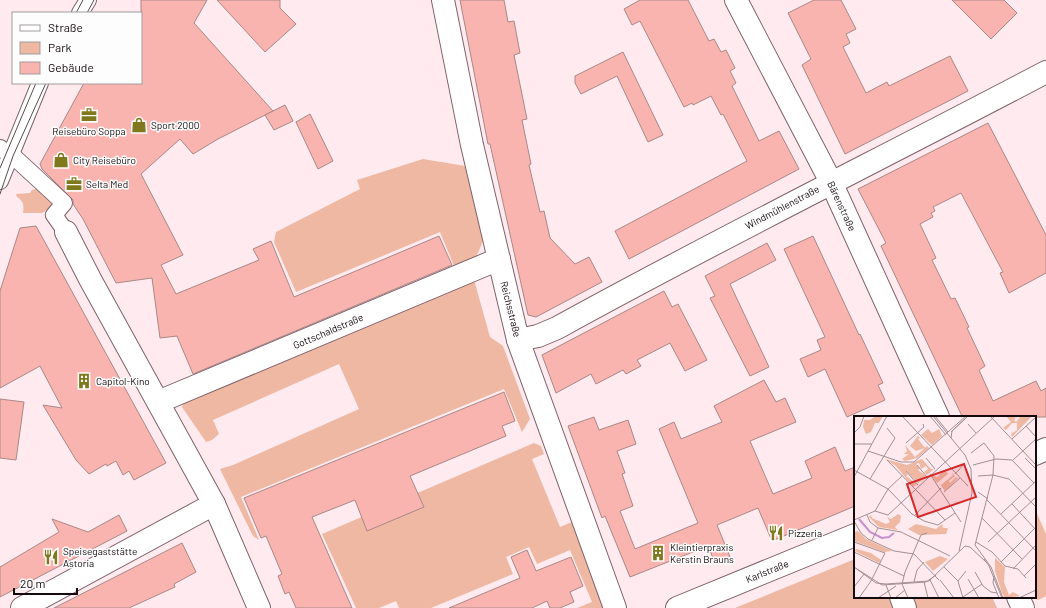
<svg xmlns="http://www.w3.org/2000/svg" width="1046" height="608" font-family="Barlow,sans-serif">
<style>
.green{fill:#eeb8a2}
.building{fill:#fab4b0;stroke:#a98886}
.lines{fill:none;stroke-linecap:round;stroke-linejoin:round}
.pedestrian-casing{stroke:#7f6169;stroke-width:18}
.minor-casing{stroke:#7f6169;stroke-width:24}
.pedestrian{stroke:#fff;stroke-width:16}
.minor{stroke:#fff;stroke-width:22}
.tram{stroke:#574a4d;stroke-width:1}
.labels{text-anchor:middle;stroke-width:3;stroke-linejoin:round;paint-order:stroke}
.poi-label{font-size:10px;fill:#140a0d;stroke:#fdfdfd;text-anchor:start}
.street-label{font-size:10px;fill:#140a0d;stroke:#fdfdfd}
.inset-river{fill:none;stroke:#c591ce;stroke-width:2}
.inset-road{fill:none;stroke:#a19095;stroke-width:1}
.view{fill:#d62828;fill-opacity:0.15;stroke:#d62828;stroke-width:2}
.inset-edge{fill:none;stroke:#140a0d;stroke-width:2}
</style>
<rect width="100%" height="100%" fill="#ffeaef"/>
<g class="green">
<polygon points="423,159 465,166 483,241 477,255 455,268 440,232 296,292 274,242 276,232 360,189 357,180"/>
<path d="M42,187L57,205L42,213H23C24,206 24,201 17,197L16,194L30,193L32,190Z"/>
<polygon points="473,276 490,337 503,346 530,419 522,432 504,389 241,497 259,540 253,536 220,469 233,465 359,409 339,364 213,420 219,434 212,440 206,442 182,407 184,399"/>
<polygon points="534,443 541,446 544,454 532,459 560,527 572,522 604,608 577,608 592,602 570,550 537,564 529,547 506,557 513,574 431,608 399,608 396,601 379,608 356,608 322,534"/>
<polygon points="1035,509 1046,534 1046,596 1038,600 1030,597 1035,597"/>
<polygon points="855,559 855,597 889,597 893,608 735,608"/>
<polygon points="911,597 992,597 997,608 916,608"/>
</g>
<g class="building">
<polygon points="141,0 207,0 194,23 273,111 218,139 193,154 180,139 141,174 183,255 161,265 176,294 259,260 253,249 271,241 294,297 439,236 452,265 193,374 177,336 160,338 152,278 116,283 83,219 73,204 73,200 42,169 40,164 84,83 141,83"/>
<polygon points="217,0 280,0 280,8 296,24 265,52"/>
<polygon points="460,0 504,0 508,22 514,21 520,53 514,55 527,119 522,120 531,164 529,165 540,212 544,211 550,238 575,264 589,257 602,282 536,317 528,315 490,144 488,144"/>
<polygon points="640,0 688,0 709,41 714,39 721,52 726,50 735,68 730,71 736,83 732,86 759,141 779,131 799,169 629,259 615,231 747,161 723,114 721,115 711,96 693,105 692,103 684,107 640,21 632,25 624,9"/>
<polygon points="814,0 841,0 856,29 846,34 850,43 843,47 866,93 887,82 889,86 950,56 968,91 845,154 802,65 811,59 788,13"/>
<polygon points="952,0 1004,0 1017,13 991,39"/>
<polygon points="623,52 663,135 648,142 617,76 581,94 575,83 575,76"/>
<polygon points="285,105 293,121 274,130 265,115"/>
<polygon points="310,114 333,161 318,169 296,122"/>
<polygon points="988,123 1046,235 1046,273 1009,293 1000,273 1003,272 961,193 933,207 935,211 931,213 933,217 920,224 936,258 932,260 951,299 955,298 969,327 967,328 985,366 979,370 993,401 1036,381 1041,391 1046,388 1046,417 961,417 962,416 881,246 886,243 858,189"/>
<polygon points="36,226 166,463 134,480 129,471 123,475 116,461 107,466 106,464 89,474 76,460 43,405 62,408 40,366 0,388 0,291 20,228"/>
<polygon points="813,236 859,335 860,334 883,383 878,385 885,400 847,417 825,369 808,377 800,359 821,350 817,340 825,337 784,249"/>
<polygon points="767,243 776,260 730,284 769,367 750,376 710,298 715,296 705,276"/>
<polygon points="664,291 672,307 678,304 707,360 685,371 670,343 637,360 641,366 626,374 623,370 596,384 591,374 556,393 542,355"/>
<polygon points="764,380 776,402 785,398 796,422 750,441 773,494 812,478 805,461 835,447 845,471 855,467 855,506 772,541 758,508 717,525 730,557 715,563 708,546 630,577 605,516 602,518 568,426 594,417 599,430 628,420 636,444 617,451 625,473 622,474 633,506 620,511 635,549 698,523 659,429 674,422 681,439 722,422 714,406"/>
<polygon points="504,392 515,421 502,426 506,436 410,476 424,507 367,531 355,500 312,517 352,608 296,608 289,592 285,594 278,576 282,574 266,536 261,538 244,498"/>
<polygon points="0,399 24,402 16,460 0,458"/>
<polygon points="119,515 127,531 0,597 0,567 59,532 52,519 88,532"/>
<polygon points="182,543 196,572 174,584 175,587 129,608 54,608"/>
<polygon points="527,550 536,571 571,557 583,586 570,592 574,602 560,608 550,608 547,601 532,608 449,608 520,578 511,557"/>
</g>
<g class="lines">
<defs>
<g id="pedestrian">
<polyline points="80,13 88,0"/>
<polyline points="0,148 13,156 64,203 54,215 66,232"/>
<polyline points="0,181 40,83"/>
</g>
<g id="minor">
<polyline points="443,0 472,145 518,340 615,608"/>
<polyline points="736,0 831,182 938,417"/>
<polyline points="66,232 90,279 214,504 259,608"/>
<path d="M518,340L538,336L557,328C718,239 883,158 1046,72"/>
<polyline points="158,402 499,259"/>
<polyline points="1035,454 1046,449"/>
<polyline points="901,597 905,608"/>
<polyline points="1018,597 1023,608"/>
<polyline points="22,608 214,504"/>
<polyline points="677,608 855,535"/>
</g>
</defs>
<use href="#pedestrian" class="pedestrian-casing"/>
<use href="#minor" class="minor-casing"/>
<use href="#pedestrian" class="pedestrian"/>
<use href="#minor" class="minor"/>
<g class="tram">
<polyline points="76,13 83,0"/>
<polyline points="87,13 94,0"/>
<polyline points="0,168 36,83"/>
<polyline points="0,194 13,156 46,83"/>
</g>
</g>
<defs>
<symbol id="office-bare" viewBox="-9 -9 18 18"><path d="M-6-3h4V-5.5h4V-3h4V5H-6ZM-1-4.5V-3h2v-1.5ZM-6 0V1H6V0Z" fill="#80781d" stroke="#fdfdfd" stroke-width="2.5" paint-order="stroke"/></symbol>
<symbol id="shop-bare" viewBox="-9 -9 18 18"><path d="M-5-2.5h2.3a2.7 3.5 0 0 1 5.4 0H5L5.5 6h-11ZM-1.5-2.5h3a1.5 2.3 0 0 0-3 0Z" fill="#80781d" stroke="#fdfdfd" stroke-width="2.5" paint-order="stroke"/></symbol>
<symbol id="building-bare" viewBox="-9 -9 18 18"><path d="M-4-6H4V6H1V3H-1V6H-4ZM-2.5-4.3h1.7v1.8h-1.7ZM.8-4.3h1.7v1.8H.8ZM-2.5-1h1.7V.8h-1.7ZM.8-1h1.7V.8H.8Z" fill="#80781d" stroke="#fdfdfd" stroke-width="2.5" paint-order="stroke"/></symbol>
<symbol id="restaurant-bare" viewBox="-9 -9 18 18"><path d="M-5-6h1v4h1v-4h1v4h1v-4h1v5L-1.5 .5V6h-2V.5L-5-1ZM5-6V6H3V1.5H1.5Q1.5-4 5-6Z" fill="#80781d" stroke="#fdfdfd" stroke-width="2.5" paint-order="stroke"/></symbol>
</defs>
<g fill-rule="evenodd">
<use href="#office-bare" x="78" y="104" width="22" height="22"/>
<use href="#shop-bare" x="128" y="114" width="22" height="22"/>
<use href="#shop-bare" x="50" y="149" width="22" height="22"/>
<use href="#office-bare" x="63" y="173" width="22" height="22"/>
<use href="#building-bare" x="73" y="370" width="22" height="22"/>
<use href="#restaurant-bare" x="765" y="522" width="22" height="22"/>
<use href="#building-bare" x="647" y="542" width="22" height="22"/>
<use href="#restaurant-bare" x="40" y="546" width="22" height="22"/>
</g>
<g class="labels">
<g class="poi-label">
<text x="151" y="129">Sport 2000</text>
<text x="89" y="135" text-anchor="middle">Reisebüro Soppa</text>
<text x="73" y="164">City Reisebüro</text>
<text x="86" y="188">Selta Med</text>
<text x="96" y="385">Capitol-Kino</text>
<text x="788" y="537">Pizzeria</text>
<text x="670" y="551">Kleintierpraxis<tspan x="670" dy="12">Kerstin Brauns</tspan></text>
<text x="63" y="555">Speisegaststätte<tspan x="63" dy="12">Astoria</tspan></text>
</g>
<g class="street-label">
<text transform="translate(842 206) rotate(65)" y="4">Bärenstraße</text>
<text transform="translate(782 207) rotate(-28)" y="4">Windmühlenstraße</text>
<text transform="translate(511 309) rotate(76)" y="4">Reichsstraße</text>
<text transform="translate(328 331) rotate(-23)" y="4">Gottschaldstraße</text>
<text transform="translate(767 571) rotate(-22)" y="4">Karlstraße</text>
</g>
</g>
<g transform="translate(854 416)">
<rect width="182" height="182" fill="#ffeaef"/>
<path d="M22,0H29L25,7H21L17,16L12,18L9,11L10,4H16ZM152,0H160L161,2L164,0L160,4L162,6L167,0H178L158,21L157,18L163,14V7H158L152,14L149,12L157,6ZM74,13L78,17L85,13L88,20L78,29L67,19ZM64,20L66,22L64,23L71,32L62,35L56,30ZM51,29L61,41L73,30L75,32L63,42L51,45L48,43L55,38H50L53,35ZM31,43L53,49L68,43L77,53H80L73,59L70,56L74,53L72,50L67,53L65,47L62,48L66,52L64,54L72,60L64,67L51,54L54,59L52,60L63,68L59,71L42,50ZM93,52L91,54L94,58L83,67L77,59L83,61ZM97,56L101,60L95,65L96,67L102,61L104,62L91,75L85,67L87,69L99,59ZM44,98L47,100L46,106L41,111L44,114L25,111L15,101L17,99L18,102L32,108L36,106L33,101L37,103ZM62,108L82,113L88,108L89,112H94L92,118L65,119L54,113ZM4,115L12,123L38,135L30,136L0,125V116ZM2,133L17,137L27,144L25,147L1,135ZM86,140L94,143L79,155L71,146ZM141,142L151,151L150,166L155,179L159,176L166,180L151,182L148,177L141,155Z" fill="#eeb8a2"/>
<path class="inset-river" d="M5,103L16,116L28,122L35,121L40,117"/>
<path class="inset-road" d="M76,0L92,19M79,0L111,39L117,53L118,77L105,135M81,0L94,16M136,0L182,49M49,1L114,70M114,8L122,17M172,10L182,21M97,16L114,0M0,17L6,11L10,0M97,22L98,15L114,0M158,23L182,1M52,27L70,11L69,8M0,28H18M14,35L47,46H60L112,0M117,37L130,27L140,40L139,59L121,129L137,151L149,182M72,42L81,53M171,42L182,53M33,44L91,104M158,44L180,67M159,44L182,23M63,49L73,61M119,49L142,43L158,44M0,54L34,73L58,98L70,105L84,109L101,97M52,55L64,69M76,58L107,106M101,58L111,47M124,60L139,59L155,63L182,91M0,61L33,0M16,63L41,22L33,12M90,76L106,62M124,76L134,83M133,84L182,135M158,88L182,114M21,95L34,73L48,60M147,98L182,65M13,99L16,106L24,112L47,116L96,140M60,100L87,72M128,102L168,143M0,104L21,95L34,99L141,0M0,105L7,117L14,123L40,135L60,138L85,164M18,124L24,112M0,126L31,137M122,126L138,136L151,150L164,153L172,162M134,126L182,81M0,136L50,160M130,143L135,150L148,182M147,146L182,111M0,151L28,169L72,166L82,159M0,151L22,167L32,168L75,165L111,130L116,131L132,146M90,151L104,165L109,182M159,153L182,129M121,156L129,170L137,176L143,177M140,160L139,167L145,182M170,160L182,148M114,163L125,182M76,164L85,182M86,164L100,182M104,165L112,155M60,166L63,154L70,146M70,166L74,182M32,169L37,182M0,171L10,158M109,181L128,168M5,182L17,165L31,137M24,182L42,170M41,182L51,174M54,182L48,168L51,156L67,119L73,117M165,182L182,174"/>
<path class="view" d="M110,48L122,81L64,101L53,68Z"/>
<rect width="182" height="182" class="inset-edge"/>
</g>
<rect x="12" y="12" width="130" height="72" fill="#fdfdfd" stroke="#a09c9d"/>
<rect x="20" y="25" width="20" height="6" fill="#ffffff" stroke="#a09c9d"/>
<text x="48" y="32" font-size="12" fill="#140a0d">Straße</text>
<rect x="20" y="42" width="20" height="12" fill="#eeb8a2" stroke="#a09c9d"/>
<text x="48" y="52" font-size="12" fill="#140a0d">Park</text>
<rect x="20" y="62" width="20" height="12" fill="#fab4b0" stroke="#a09c9d"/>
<text x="48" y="72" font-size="12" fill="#140a0d">Gebäude</text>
<path d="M14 588v6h63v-6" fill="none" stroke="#140a0d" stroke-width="2"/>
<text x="20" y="588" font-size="12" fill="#140a0d" stroke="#fdfdfd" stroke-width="3" paint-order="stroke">20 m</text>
</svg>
